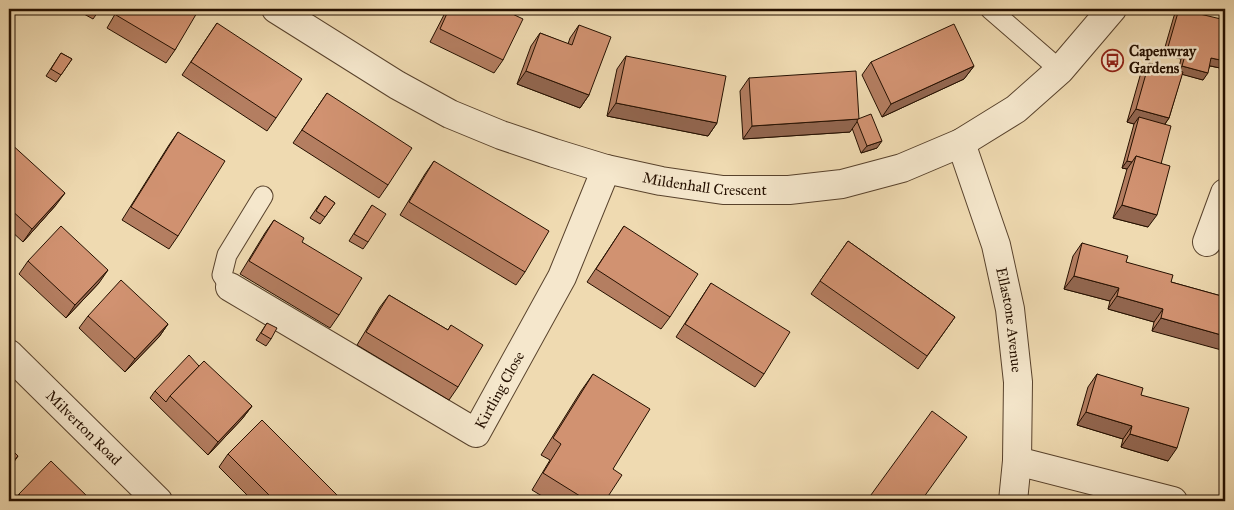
<svg xmlns="http://www.w3.org/2000/svg" width="1234" height="510" font-family="'IM FELL Great Primer',serif">
<style>
.lines{fill:none;stroke-linecap:round;stroke-linejoin:round}
.service-casing{stroke:#58422c;stroke-width:21}
.minor-casing{stroke:#58422c;stroke-width:30}
.service{stroke:#f5e7cc;stroke-width:19}
.minor{stroke:#f5e7cc;stroke-width:28}
.wall{fill:#b47e61;stroke:#251000}
.shaded-wall{fill:#92664f;stroke:#251000}
.building{fill:#d19271;stroke:#251000}
.labels{text-anchor:middle;stroke-width:5;stroke-linejoin:round;paint-order:stroke}
.poi-label{font-size:15px;font-weight:bold;fill:#251000;stroke:#f5e7cc;text-anchor:start}
.street-label{font-size:15px;fill:#251000;stroke:#f5e7cc}
</style>
<rect width="100%" height="100%" fill="#efdab1"/>
<filter id="stains"><feTurbulence type="fractalNoise" baseFrequency=".004" numOctaves="4"/><feColorMatrix values="0 0 0 0 .2 0 0 0 0 .09 0 0 0 0 .02 0 0 0 .5 -.17"/></filter>
<radialGradient id="worn" r=".72"><stop offset=".6" stop-color="#630" stop-opacity="0"/><stop offset="1" stop-color="#630" stop-opacity=".3"/></radialGradient>
<g class="lines">
<defs>
<g id="service">
<polyline points="990,9 1060,70"/>
<polyline points="230,287 222,275 227,255 263,196"/>
</g>
<g id="minor">
<path id="s1" d="M276,9L397,85L450,114L501,135L554,153L606,169L661,181L723,190H789L842,184L902,168L961,143L1016,109L1060,70L1112,9"/>
<path id="s2" d="M961,143L996,245L1010,309L1018,382L1017,461L1013,501"/>
<polyline points="1207,242 1225,193"/>
<path id="s3" d="M230,287L476,433L562,277L606,169"/>
<path id="s4" d="M9,354L158,501"/>
<polyline points="1017,461 1173,501"/>
</g>
</defs>
<use href="#service" class="service-casing"/>
<use href="#minor" class="minor-casing"/>
<use href="#service" class="service"/>
<use href="#minor" class="minor"/>
</g>
<g class="wall">
<polygon points="75,9 100,9 93,19"/>
<polygon points="118,9 194,9 175,50 166,63 107,28"/>
<polygon points="447,9 502,9 503,60 494,73 430,42"/>
<polygon points="1178,9 1225,61 1220,68 1210,66 1203,80 1182,74 1169,118 1165,124 1161,164 1148,227 1113,218 1127,169 1122,168 1134,124 1127,122 1140,76 1149,63 1178,71 1181,59 1163,54 1174,16"/>
<polygon points="217,23 276,118 267,131 182,75"/>
<polygon points="579,25 589,95 580,108 517,84 531,46 540,33 568,44 570,38"/>
<polygon points="61,53 72,59 56,82 46,76"/>
<polygon points="626,56 717,123 708,136 607,116 617,69"/>
<polygon points="871,62 974,66 964,79 882,117 862,75"/>
<polygon points="749,78 859,119 877,148 861,153 852,128 850,132 743,139 740,91"/>
<polygon points="327,93 388,185 379,198 293,143"/>
<polygon points="178,132 178,236 169,249 122,220 169,145"/>
<polygon points="9,142 56,205 23,242 9,229"/>
<polygon points="434,161 525,272 516,285 400,215 425,174"/>
<polygon points="325,196 335,203 320,224 310,218"/>
<polygon points="372,205 368,242 363,249 349,241"/>
<polygon points="274,220 302,242 339,315 330,328 240,274 265,233"/>
<polygon points="624,226 670,317 661,329 587,282"/>
<polygon points="848,241 955,317 918,369 811,294"/>
<polygon points="1082,243 1126,262 1171,282 1225,297 1152,331 1154,322 1108,309 1110,301 1064,289 1073,256"/>
<polygon points="28,261 99,283 66,318 19,274"/>
<polygon points="711,283 764,374 755,387 676,337"/>
<polygon points="389,295 448,330 451,325 458,387 449,400 357,345 380,307"/>
<polygon points="88,316 168,324 159,337 125,372 79,328"/>
<polygon points="267,323 271,339 266,346 256,340"/>
<polygon points="199,366 252,406 242,419 208,455 150,398 155,391"/>
<polygon points="593,374 613,469 605,501 550,501 532,490 550,460 541,455 581,391"/>
<polygon points="1097,374 1141,395 1168,461 1121,447 1123,439 1077,425 1088,387"/>
<polygon points="228,454 343,501 253,501 219,467"/>
<polygon points="19,494 92,501 13,501"/>
</g>
<g class="shaded-wall">
<polygon points="1168,47 1186,52 1181,59 1163,54"/>
<polygon points="1211,58 1225,61 1220,68 1206,65"/>
<polygon points="974,66 964,79 882,117 891,104"/>
<polygon points="1182,66 1208,73 1203,80 1177,73"/>
<polygon points="526,71 589,95 580,108 517,84"/>
<polygon points="616,103 717,123 708,136 607,116"/>
<polygon points="1136,109 1169,118 1160,131 1139,117 1134,124 1127,122"/>
<polygon points="859,119 850,132 743,139 752,126"/>
<polygon points="882,141 877,148 861,153 867,146"/>
<polygon points="1127,161 1132,162 1127,169 1122,168"/>
<polygon points="65,193 56,205 23,242 32,229"/>
<polygon points="1122,205 1157,215 1148,227 1113,218"/>
<polygon points="108,270 99,283 66,318 75,305"/>
<polygon points="1074,276 1119,288 1110,301 1064,289"/>
<polygon points="1117,296 1163,309 1154,322 1108,309"/>
<polygon points="1161,318 1225,336 1225,351 1152,331"/>
<polygon points="168,324 159,337 125,372 135,359"/>
<polygon points="252,406 242,419 208,455 218,442"/>
<polygon points="1086,412 1132,426 1123,439 1077,425"/>
<polygon points="1130,434 1177,448 1168,461 1121,447"/>
<polygon points="18,456 9,469 9,466"/>
</g>
<g class="building">
<polygon points="119,9 194,9 198,11 175,50 116,15"/>
<polygon points="449,9 502,9 523,19 503,60 440,29"/>
<polygon points="1179,9 1225,20 1225,61 1211,58 1208,73 1182,66 1186,52 1168,47"/>
<polygon points="217,23 302,79 276,118 191,62"/>
<polygon points="954,24 974,66 891,104 871,62"/>
<polygon points="579,25 611,37 589,95 526,71 540,33 572,45"/>
<polygon points="9,50 13,55 9,59"/>
<polygon points="61,53 72,59 61,75 51,69"/>
<polygon points="626,56 726,76 717,123 616,103"/>
<polygon points="1149,63 1183,72 1169,118 1136,109"/>
<polygon points="856,71 859,119 752,126 749,78"/>
<polygon points="327,93 412,148 388,185 302,130"/>
<polygon points="871,114 882,141 867,146 857,121 858,119"/>
<polygon points="1139,117 1171,126 1161,164 1136,156 1132,162 1127,161"/>
<polygon points="178,132 225,161 178,236 131,207"/>
<polygon points="9,142 65,193 32,229 9,208"/>
<polygon points="1136,156 1170,166 1157,215 1122,205"/>
<polygon points="434,161 549,231 525,272 409,202"/>
<polygon points="325,196 335,203 325,217 316,211"/>
<polygon points="372,205 386,214 368,242 354,234"/>
<polygon points="274,220 304,238 302,242 362,278 339,315 249,261"/>
<polygon points="61,226 108,270 75,305 28,261"/>
<polygon points="624,226 698,274 670,317 596,269"/>
<polygon points="848,241 955,317 927,356 820,281"/>
<polygon points="1082,243 1128,256 1126,262 1173,275 1171,282 1225,297 1225,336 1161,318 1163,309 1117,296 1119,288 1074,276"/>
<polygon points="121,280 168,324 135,359 88,316"/>
<polygon points="711,283 790,332 764,374 685,324"/>
<polygon points="389,295 448,330 451,325 483,345 458,387 366,332"/>
<polygon points="267,323 277,328 271,339 261,333"/>
<polygon points="189,355 199,366 170,396 166,402 155,391"/>
<polygon points="204,361 252,406 218,442 170,396"/>
<polygon points="593,374 650,409 613,469 622,475 605,501 588,501 543,473 561,444 553,438"/>
<polygon points="1097,374 1143,388 1141,395 1189,408 1177,448 1130,434 1132,426 1086,412"/>
<polygon points="932,411 967,437 921,501 871,501 868,499"/>
<polygon points="262,420 343,501 275,501 228,454"/>
<polygon points="9,447 18,456 9,466"/>
<polygon points="51,461 92,501 26,501 19,494"/>
</g>
<defs>
<symbol id="bus-ring" viewBox="-11 -11 22 22"><circle r="9.5" fill="#f5e7cc" stroke="#8f2418" stroke-width="1.5"/><path d="M-5-6H5V4H4V6H2V4H-2V6H-4V4H-5ZM-3.5-4V0h7V-4ZM-3.5 1.2v1.5H-2V1.2ZM2 1.2v1.5H3.5V1.2Z" fill="#8f2418"/></symbol>
</defs>
<g fill-rule="evenodd">
<use href="#bus-ring" x="1100" y="48" width="25" height="25"/>
</g>
<g class="labels">
<g class="poi-label">
<text x="1129" y="56">Capenwray<tspan x="1129" dy="17">Gardens</tspan></text>
</g>
<g class="street-label">
<text dy="5" stroke="none"><textPath href="#s1" startOffset="469">Mildenhall Crescent</textPath></text>
<text dy="5" stroke="none"><textPath href="#s2" startOffset="184">Ellastone Avenue</textPath></text>
<text dy="5" stroke="none"><textPath href="#s3" startOffset="335">Kirtling Close</textPath></text>
<text dy="5" stroke="none"><textPath href="#s4" startOffset="105">Milverton Road</textPath></text>
</g>
</g>
<rect width="1234" height="510" fill="none" stroke="#efdab1" stroke-width="30"/>
<rect x="10" y="10" width="1214" height="490" fill="none" stroke="#251000" stroke-width="2.5"/>
<rect x="15" y="15" width="1204" height="480" fill="none" stroke="#251000"/>
<rect width="100%" height="100%" filter="url(#stains)"/>
<rect width="100%" height="100%" fill="url(#worn)"/>
</svg>
